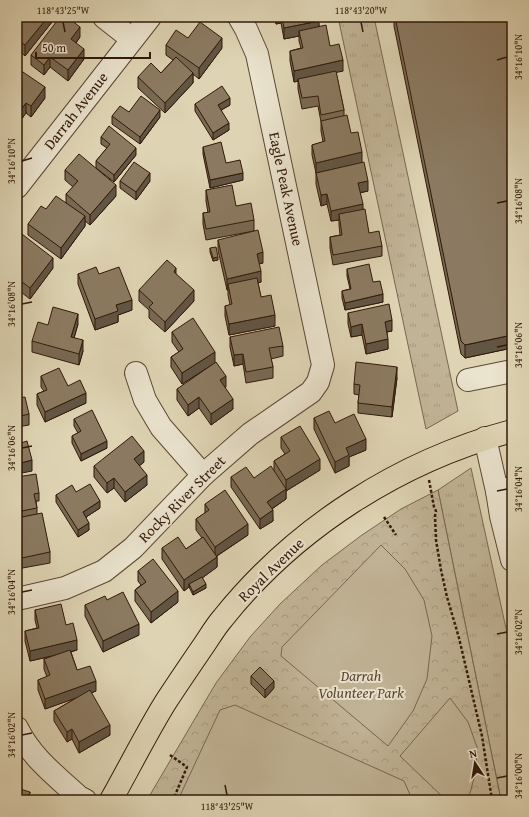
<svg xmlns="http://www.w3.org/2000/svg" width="529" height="817" font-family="'Gentium Book Plus',serif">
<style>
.grass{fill:url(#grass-tufts);stroke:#7a6650}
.park{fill:url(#park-crowns);stroke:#7a6650}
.pitch{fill:#c1b496;stroke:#7a6650}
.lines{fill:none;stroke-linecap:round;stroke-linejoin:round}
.minor-casing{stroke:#5d4734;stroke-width:24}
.major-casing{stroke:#321809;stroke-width:24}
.path{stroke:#321809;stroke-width:2.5;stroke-dasharray:3 2;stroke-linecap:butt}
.minor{stroke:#eae3ce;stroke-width:22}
.major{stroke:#ded4b3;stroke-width:22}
.wall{fill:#786953;stroke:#321809}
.shaded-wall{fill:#615544;stroke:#321809}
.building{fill:#8b7a61;stroke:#321809}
.ticks{fill:none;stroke:#321809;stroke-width:1.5}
.labels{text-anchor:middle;stroke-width:4;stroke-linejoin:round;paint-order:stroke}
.street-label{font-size:15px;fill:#321809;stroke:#eae3ce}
.park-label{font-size:15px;font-style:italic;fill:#5d4733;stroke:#eae3ce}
.neatline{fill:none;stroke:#321809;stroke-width:1.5}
.ticks-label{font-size:10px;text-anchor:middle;fill:#321809}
</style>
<defs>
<pattern id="grass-tufts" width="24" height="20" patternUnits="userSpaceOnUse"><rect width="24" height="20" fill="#c1b496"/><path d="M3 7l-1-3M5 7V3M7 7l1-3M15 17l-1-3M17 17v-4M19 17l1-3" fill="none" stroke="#a69a80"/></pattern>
<pattern id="park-crowns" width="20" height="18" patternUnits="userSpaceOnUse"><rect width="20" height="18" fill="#c1b496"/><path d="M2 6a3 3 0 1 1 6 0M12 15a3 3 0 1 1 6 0" fill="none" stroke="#a69a80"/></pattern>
</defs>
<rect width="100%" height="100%" fill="#ded4b3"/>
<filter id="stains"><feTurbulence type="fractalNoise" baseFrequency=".005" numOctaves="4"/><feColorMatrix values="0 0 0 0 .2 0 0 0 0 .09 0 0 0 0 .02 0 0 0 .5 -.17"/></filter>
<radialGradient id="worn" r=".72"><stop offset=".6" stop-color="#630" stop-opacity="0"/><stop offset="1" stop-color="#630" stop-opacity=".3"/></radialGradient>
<g class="grass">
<polygon points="338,17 374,17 458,411 426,429"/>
<polygon points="471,468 512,656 512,800 501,800 438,490"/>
</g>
<polygon class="park" points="438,490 501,800 147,800 216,683 250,637 280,604 322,565 362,535 401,509"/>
<g class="pitch">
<polygon points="381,545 405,569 424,600 432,636 427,679 413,711 388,746 281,656 282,647"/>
<polygon points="450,698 468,722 477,747 476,771 470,793 464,800 446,800 400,756"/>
<polygon points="235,705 404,781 411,797 409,800 178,800 220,710"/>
</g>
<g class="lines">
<defs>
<g id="minor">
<polyline points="104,17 132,39"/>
<polyline points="17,187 150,17"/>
<polyline points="136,373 145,400 161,427 203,475"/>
<polyline points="468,380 512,371"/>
<polyline points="485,438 497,491"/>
<polyline points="512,488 497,491 501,516 512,560"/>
<polyline points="17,599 65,588 104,571 133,548 203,475 250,434 311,392 318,382 323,365 257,54 246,29 239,17"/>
<path d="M17,728C31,757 56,776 79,797L85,800"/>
</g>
<path id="major" d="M111,800C129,768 146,734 165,703C178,683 191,664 204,645C210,636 216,626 223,618C296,527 400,461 512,431"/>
</defs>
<use href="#minor" class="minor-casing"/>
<use href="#major" class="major-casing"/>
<g class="path">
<polyline points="429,480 434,507 436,511 435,516 436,540 441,570 447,597 459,638 482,736 492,800"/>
<polyline points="384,517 396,535"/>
<polyline points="170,755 187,767 173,800"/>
</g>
<use href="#minor" class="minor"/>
<use href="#major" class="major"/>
</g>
<g class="wall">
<polygon points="17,17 56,17 25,56 17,49"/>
<polygon points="275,17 318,17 319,26 330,46 343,71 336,72 344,110 344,115 316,173 312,155 312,145 323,142 321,131 321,122 318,106 302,109 298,89 298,81 294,82 290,61 290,51 301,48 299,41 299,36 284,39 281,23 276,24"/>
<polygon points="394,17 512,17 512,348 465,358 461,354 394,26"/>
<polygon points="80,37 76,43 84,59 68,81 50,67 44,75 31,65 31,55"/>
<polygon points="188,38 222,48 199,79 193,74 193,83 165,113 138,88 138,77 161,73 173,60 166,55 166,45"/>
<polygon points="17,68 45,98 31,117 26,113"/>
<polygon points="195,104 230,105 221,110 229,130 213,140 195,111"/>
<polygon points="129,112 160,117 140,144 112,124 112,116"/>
<polygon points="101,137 136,155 114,182 96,168 96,161 107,148 101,144"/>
<polygon points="203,147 226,163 243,180 210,188 203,154"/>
<polygon points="65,170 116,196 90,225 85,221 85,226 61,259 28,235 28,224 46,209 66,203 66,194 73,187 65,180"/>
<polygon points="316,173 368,191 360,193 363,210 369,233 382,246 382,256 333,265 330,248 330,237 340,235 339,225 339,220 331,221 327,204 321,206 316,184"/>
<polygon points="120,181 150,181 136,200 120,188"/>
<polygon points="206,190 236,206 254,220 254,231 206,240 203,224 203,213 208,213 206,201"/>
<polygon points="17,233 53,268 30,299 17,289"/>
<polygon points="218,240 263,263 259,264 261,282 258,283 261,297 275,326 229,335 225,316 225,306 230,305 228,295 228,290 227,290 218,250"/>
<polygon points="210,248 218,260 213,261 210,252"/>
<polygon points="347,269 373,282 383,302 345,310 342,298 342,291 350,289 347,276"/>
<polygon points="78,274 99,274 132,310 118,315 118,322 95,330 78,284"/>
<polygon points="176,274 194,301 165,332 149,318 149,310 139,301 139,290"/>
<polygon points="348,313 392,331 387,332 388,349 366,354 362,335 351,337 348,324"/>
<polygon points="78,324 74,338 83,351 79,365 32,352 32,341"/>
<polygon points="172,332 215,363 182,384 171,367 171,357 179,352 172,342"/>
<polygon points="230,337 283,346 283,356 271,359 273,367 273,378 246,383 243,364 234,366 230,347"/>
<polygon points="41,376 68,386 86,403 45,422 37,405 37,394 44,391 41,387"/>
<polygon points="397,378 392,417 358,413 358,403 359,395 354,394 354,384"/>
<polygon points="225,387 233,409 211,425 199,408 188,416 177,400 177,389 226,387"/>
<polygon points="17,398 29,414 29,425 17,427"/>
<polygon points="314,418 335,423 366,450 349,457 349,466 335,473 314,429"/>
<polygon points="74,419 107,448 81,461 72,443 72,436 78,433 74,426"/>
<polygon points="281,437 320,470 286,491 286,490 286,499 272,509 273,521 260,529 231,487 231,477 254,478 274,472 274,461 285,454 281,448"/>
<polygon points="144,462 139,466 147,485 125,502 114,488 107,493 94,477 94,466"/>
<polygon points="17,477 39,493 39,501 36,501 37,508 37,514 50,552 50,563 17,569"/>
<polygon points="76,492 100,508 86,517 89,530 78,537 56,502 56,495"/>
<polygon points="205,504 248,535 217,556 217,567 202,578 206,588 193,595 189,587 184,591 162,559 162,548 186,549 202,538 196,530 196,519 205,513"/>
<polygon points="138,571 178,602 151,623 135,601 135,590 141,585 138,581"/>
<polygon points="107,600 139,635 103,652 85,616 85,605"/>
<polygon points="35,610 66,625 77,650 71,652 77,670 96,691 91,693 110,735 79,753 72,739 67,742 54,721 54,711 76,698 45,709 38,690 38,680 47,677 44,669 44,659 53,656 30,661 25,641 25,631 37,628 35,620"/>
<polygon points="251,676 274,688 265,698 251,684"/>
</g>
<g class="shaded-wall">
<polygon points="48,17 56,17 25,56 25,45"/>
<polygon points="276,17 281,17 281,23 276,24"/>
<polygon points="319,21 319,32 299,31 299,36 284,39 284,28"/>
<polygon points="80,27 80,37 71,49 71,39"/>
<polygon points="222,38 222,48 199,79 199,68"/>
<polygon points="84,49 84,59 68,81 68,70"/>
<polygon points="50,57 50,67 44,75 44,65"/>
<polygon points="343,60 343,71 298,81 298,79 298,81 294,82 294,71"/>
<polygon points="193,73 193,83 165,113 165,103"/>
<polygon points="45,87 45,98 31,117 31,106"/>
<polygon points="230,98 230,105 218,112 218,105"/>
<polygon points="26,103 26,113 17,126 17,115"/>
<polygon points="160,110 160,117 140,144 140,137"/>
<polygon points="229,123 229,130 213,140 213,133"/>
<polygon points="136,148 136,155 114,182 114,175"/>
<polygon points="362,152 362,163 316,173 316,163"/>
<polygon points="150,173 150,181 136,200 136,192"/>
<polygon points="243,173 243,180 210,188 210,180"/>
<polygon points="368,181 368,191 358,193 358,183"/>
<polygon points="116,185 116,196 90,225 90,215"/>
<polygon points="327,194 327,204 321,206 321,195"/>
<polygon points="363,204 363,214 339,214 339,220 331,221 331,211"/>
<polygon points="85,216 85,226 61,259 61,248"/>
<polygon points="263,252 263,263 257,264 257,254"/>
<polygon points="218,257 218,260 213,261 213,258"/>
<polygon points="53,258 53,268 30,299 30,288"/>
<polygon points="176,268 176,279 174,272"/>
<polygon points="261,271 261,282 229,289 228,284 228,290 227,290 227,279"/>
<polygon points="194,290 194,301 165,332 165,322"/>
<polygon points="383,294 383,302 345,310 345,303"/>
<polygon points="132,300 132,310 118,315 118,322 95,330 95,319 116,305"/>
<polygon points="78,314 78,324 71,348 71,337"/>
<polygon points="275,315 275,326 229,335 229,324"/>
<polygon points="392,320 392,331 385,332 385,322"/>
<polygon points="362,324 362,335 351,337 351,327"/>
<polygon points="512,335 512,348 465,358 465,345"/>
<polygon points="388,339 388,349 366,354 366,344"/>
<polygon points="83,340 83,351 79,365 79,354"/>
<polygon points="215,352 215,363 182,384 182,373"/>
<polygon points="243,354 243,364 234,366 234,355"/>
<polygon points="397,367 397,378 392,417 392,407"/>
<polygon points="226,376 226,387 220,391 220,380"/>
<polygon points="86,393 86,403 45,422 45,412"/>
<polygon points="199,397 199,408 188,416 188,405"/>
<polygon points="233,399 233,409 211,425 211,414"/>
<polygon points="366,439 366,450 349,457 349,466 335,473 335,462 346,448"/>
<polygon points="107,441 107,448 81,461 81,454"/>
<polygon points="144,451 144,462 134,470 134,459"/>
<polygon points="320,459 320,470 286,491 286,480"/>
<polygon points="32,460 32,471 17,474 17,464"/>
<polygon points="147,475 147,485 125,502 125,492"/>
<polygon points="114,478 114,488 107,493 107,483"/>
<polygon points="286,489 286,499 267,512 267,502"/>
<polygon points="100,501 100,508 83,519 83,512"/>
<polygon points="273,510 273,521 260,529 260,519"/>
<polygon points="89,523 89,530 78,537 78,530"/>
<polygon points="248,524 248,535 215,557 215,547"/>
<polygon points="217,557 217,567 190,587 189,584 189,587 184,591 184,580"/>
<polygon points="206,584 206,588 193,595 193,592"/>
<polygon points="178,591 178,602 151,623 151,612"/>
<polygon points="139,624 139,635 103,652 103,641"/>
<polygon points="77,640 77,650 30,661 30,651"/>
<polygon points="96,681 96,691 45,709 45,699"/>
<polygon points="274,681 274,688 265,698 265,690"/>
<polygon points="110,725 110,735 79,753 79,742"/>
<polygon points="72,729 72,739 67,742 67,732"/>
<polygon points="30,792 29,800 27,800"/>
</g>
<g class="building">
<polygon points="17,17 48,17 25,45 17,39"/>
<polygon points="60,17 67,17 80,27 71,39 84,49 68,70 50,57 44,65 31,55"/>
<polygon points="282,17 318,17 319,21 284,28"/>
<polygon points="395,17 512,17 512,335 465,345 461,341"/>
<polygon points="200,22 222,38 199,68 166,45 176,30 188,38"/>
<polygon points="326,25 330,46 339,44 343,60 294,71 290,51 303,48 299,31"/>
<polygon points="176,57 193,73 165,103 138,77 151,63 161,73"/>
<polygon points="17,68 45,87 31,106 26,103 17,115"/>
<polygon points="336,71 344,110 321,115 318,96 302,98 298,79"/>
<polygon points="222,86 230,98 218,105 229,123 213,133 195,104"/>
<polygon points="141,96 160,110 140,137 112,116 120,106 129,112"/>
<polygon points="347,115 351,133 358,132 362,152 316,163 312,145 325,141 321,121"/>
<polygon points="109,126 136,148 114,175 96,161 110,144 101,137"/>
<polygon points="221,142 226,163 240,160 243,173 210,180 203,147"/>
<polygon points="79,154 116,185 90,215 66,194 78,181 65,170"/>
<polygon points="134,162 150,173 136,192 120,181"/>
<polygon points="364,162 368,181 358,183 363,204 331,211 327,194 321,195 316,173"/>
<polygon points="232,185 236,206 251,203 254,220 206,229 203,213 210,212 206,190"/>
<polygon points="56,196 85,216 61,248 28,224 41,206 46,209"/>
<polygon points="365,209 369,233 379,231 382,246 333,255 330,237 342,235 339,214"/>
<polygon points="258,230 263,252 257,254 261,271 227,279 218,240"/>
<polygon points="18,231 53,258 30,288 17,278 17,257 20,253 17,250 17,233"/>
<polygon points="216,247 218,257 213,258 210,248"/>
<polygon points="167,260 176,268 174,272 194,290 165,322 149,307 153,303 139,290"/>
<polygon points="369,264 373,282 380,281 383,294 345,303 342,291 351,289 347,269"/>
<polygon points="96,267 99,274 119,267 132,300 116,305 118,311 95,319 78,274"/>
<polygon points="257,278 261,297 271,295 275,315 229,324 225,306 232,304 228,284"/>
<polygon points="389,304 392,320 385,322 388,339 366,344 362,324 351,327 348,313"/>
<polygon points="53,307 78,314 71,337 83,340 79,354 32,341 38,322 48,325"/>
<polygon points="193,318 215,352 182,373 171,357 183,349 172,332"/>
<polygon points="279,327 283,346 269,348 273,367 246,372 243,354 234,355 230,337"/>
<polygon points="216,362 226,376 220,380 233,399 211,414 199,397 188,405 177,389"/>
<polygon points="356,362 397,367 392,407 358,403 360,385 354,384"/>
<polygon points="59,368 68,386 80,380 86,393 45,412 37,394 47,390 41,376"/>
<polygon points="25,397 29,414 17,417 17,398"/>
<polygon points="92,410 107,441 81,454 72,436 81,431 74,419"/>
<polygon points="329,411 335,423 354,414 366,439 346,448 349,455 335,462 314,418"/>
<polygon points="300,426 320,459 286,480 274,461 290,451 281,437"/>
<polygon points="17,428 21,443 27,441 32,460 17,464"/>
<polygon points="132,436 144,451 134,459 147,475 125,492 114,478 107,483 94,466"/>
<polygon points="271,466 286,489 267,502 273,510 260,519 231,477 246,467 254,478"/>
<polygon points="36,474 39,493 34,494 37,508 17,512 17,477"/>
<polygon points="90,484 100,501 83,512 89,523 78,530 56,495 72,485 76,492"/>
<polygon points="225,490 248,524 215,547 196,519 209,510 205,504"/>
<polygon points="42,513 50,552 17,559 17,518"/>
<polygon points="178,537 186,549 203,537 217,557 184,580 162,548"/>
<polygon points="153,559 178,591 151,612 135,590 146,582 138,571"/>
<polygon points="202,577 206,584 193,592 189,584"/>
<polygon points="123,592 139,624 103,641 85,605 105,596 107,600"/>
<polygon points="61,604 66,625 73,623 77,640 30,651 25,631 39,628 35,610"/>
<polygon points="70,650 77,670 90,666 96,681 45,699 38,680 50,675 44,659"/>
<polygon points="260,667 274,681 265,690 251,676"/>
<polygon points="90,690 110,725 79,742 72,729 67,732 54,711"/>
<polygon points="17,788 30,792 27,800 17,800"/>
</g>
<path class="ticks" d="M63,22L65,32M361,22L363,32M497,60L507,57M22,161L32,158M497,203L507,201M22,304L32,302M497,347L507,345M22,448L32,446M497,491L507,489M22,592L32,590M497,634L507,632M22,735L32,733M497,778L507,776M225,785L227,795"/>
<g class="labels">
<g class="street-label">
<text transform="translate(76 111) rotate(-52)" y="5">Darrah Avenue</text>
<text transform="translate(286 189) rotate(78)" y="5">Eagle Peak Avenue</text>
<text transform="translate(182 499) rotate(-45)" y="5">Rocky River Street</text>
<text transform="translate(271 570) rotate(-44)" y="5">Royal Avenue</text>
</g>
<g class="park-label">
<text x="361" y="681">Darrah<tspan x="361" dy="17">Volunteer Park</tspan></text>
</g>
</g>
<rect width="529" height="817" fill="none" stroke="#ded4b3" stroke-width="44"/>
<g transform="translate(475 763) rotate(348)" stroke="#eae3ce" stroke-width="3" paint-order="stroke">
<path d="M0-3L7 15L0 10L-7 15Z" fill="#321809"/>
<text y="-6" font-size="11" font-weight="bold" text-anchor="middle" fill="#321809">N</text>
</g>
<path d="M36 52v6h114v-6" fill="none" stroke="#321809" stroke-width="2"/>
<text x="42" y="52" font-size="12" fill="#321809" stroke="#eae3ce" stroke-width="3" paint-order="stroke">50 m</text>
<rect x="22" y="22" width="485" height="773" class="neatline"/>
<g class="ticks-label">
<text x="63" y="14">118°43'25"W</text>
<text x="361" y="14">118°43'20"W</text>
<text transform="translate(518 57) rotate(-90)" y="4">34°16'10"N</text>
<text transform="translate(11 161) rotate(-90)" y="4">34°16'10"N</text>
<text transform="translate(518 201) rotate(-90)" y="4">34°16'08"N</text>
<text transform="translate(11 304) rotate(-90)" y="4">34°16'08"N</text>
<text transform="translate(518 345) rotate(-90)" y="4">34°16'06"N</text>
<text transform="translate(11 448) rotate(-90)" y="4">34°16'06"N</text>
<text transform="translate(518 489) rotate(-90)" y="4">34°16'04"N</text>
<text transform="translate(11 592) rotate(-90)" y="4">34°16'04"N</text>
<text transform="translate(518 632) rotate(-90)" y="4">34°16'02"N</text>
<text transform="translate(11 735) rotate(-90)" y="4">34°16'02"N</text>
<text transform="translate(518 776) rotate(-90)" y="4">34°16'00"N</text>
<text x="227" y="810">118°43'25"W</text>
</g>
<rect width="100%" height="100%" filter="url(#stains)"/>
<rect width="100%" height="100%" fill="url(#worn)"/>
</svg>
